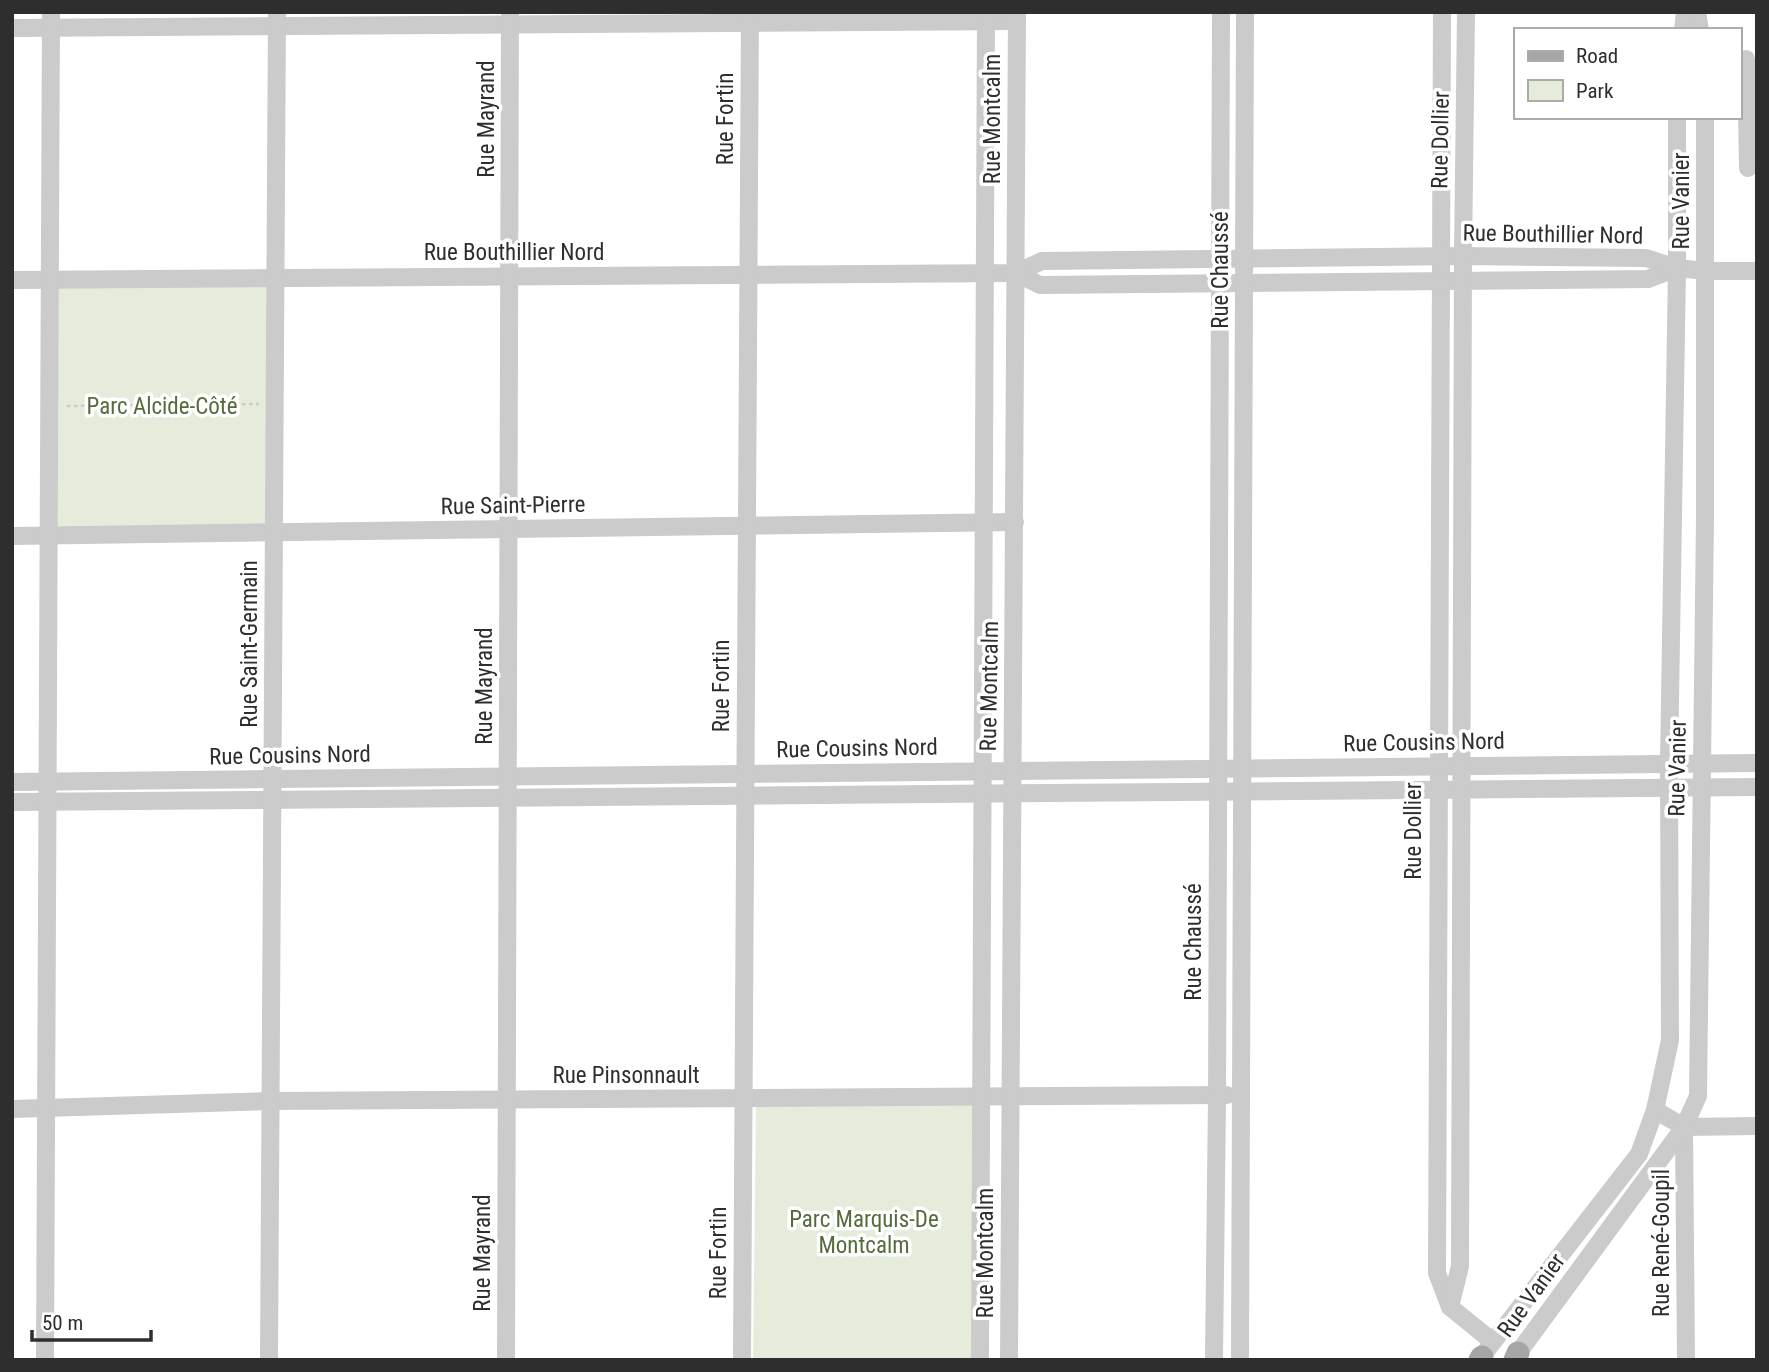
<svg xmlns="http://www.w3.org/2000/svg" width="1769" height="1372" font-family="'Roboto Condensed',sans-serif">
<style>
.green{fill:#e5ecdb}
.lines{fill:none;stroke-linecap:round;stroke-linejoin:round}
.path{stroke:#cbcbcb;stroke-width:2.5;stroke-dasharray:3.5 3.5;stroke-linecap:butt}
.minor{stroke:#cbcbcb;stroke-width:18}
.major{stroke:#a6a6a6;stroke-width:23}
.labels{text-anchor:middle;stroke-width:7;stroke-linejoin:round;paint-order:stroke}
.street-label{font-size:23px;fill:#2e2e2e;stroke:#fff}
.park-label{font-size:23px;fill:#546b3a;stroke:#fff}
</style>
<rect width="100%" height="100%" fill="#fff"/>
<g class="green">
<polygon points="275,278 274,533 49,536 50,280"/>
<polygon points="973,1102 973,1360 753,1360 756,1104"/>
</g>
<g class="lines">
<polyline class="path" points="67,406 259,404"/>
<g class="minor">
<polyline points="1442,12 1437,1273 1450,1307 1492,1341"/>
<polyline points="1697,12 1700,30"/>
<polyline points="12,28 1017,21"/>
<polyline points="1683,30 1685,12"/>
<polyline points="1746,59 1748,168"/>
<polyline points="1016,273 1040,285 1648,279 1677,268"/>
<polyline points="12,280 1016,273 1042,261 1463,256 1646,258 1677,268 1706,271 1757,271"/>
<polyline points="12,536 1015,522"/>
<polyline points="12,782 1757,763"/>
<polyline points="12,802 1757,787"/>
<polyline points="12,1109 270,1101 1227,1095"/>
<polyline points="1655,1110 1684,1127"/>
<polyline points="1684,1127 1686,1360"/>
<polyline points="1684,1127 1757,1126"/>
<polyline points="1450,1307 1460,1266 1463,256 1466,12"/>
<polyline points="1486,1351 1639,1154 1655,1110 1670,1040 1669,763 1677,268 1677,117"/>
<polyline points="45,1360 51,12"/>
<polyline points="269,1360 277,12"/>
<polyline points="506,1360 510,12"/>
<polyline points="742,1360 750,12"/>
<polyline points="980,1360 986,12"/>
<polyline points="1009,1360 1017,12"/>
<polyline points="1214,1360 1217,1096 1221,12"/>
<polyline points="1240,1360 1245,12"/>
<polyline points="1513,1360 1684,1127 1698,1096 1705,518 1705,117"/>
</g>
<g class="major">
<polyline points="1480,1360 1482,1357"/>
<polyline points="1515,1360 1518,1353"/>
</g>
</g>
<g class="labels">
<g class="street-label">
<text transform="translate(486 119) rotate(-90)" y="8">Rue Mayrand</text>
<text transform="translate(725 119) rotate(-90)" y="8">Rue Fortin</text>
<text transform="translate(992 119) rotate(-90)" y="8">Rue Montcalm</text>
<text transform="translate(1440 140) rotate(-89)" y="8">Rue Dollier</text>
<text transform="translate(1681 201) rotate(-90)" y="8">Rue Vanier</text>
<text transform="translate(1553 234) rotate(1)" y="8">Rue Bouthillier Nord</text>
<text x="514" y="260">Rue Bouthillier Nord</text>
<text transform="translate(1220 270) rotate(-90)" y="8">Rue Chaussé</text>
<text transform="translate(513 505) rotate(-1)" y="8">Rue Saint-Pierre</text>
<text transform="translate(249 644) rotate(-90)" y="8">Rue Saint-Germain</text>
<text transform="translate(484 686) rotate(-90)" y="8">Rue Mayrand</text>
<text transform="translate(721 686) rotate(-90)" y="8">Rue Fortin</text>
<text transform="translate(989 686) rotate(-89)" y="8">Rue Montcalm</text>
<text transform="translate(1424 742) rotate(-1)" y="8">Rue Cousins Nord</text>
<text transform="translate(857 748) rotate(-1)" y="8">Rue Cousins Nord</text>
<text transform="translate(290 755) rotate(-1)" y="8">Rue Cousins Nord</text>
<text transform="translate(1677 768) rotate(-89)" y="8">Rue Vanier</text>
<text transform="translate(1413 831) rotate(-90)" y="8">Rue Dollier</text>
<text transform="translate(1193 942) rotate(-90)" y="8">Rue Chaussé</text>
<text x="626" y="1083">Rue Pinsonnault</text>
<text transform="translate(1661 1243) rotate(-90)" y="8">Rue René-Goupil</text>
<text transform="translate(482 1253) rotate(-90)" y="8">Rue Mayrand</text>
<text transform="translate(718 1253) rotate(-90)" y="8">Rue Fortin</text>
<text transform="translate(985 1253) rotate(-90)" y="8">Rue Montcalm</text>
<text transform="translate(1531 1295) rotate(-54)" y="8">Rue Vanier</text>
</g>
<g class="park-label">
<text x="162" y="414">Parc Alcide-Côté</text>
<text x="864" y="1227">Parc Marquis-De<tspan x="864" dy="26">Montcalm</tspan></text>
</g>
</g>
<rect width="1769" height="1372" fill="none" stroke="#2e2e2e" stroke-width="28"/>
<rect x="1514" y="28" width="228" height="91" fill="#ffffff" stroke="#ababab" stroke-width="2"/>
<rect x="1528" y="51" width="35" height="10" fill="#a6a6a6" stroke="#ababab" stroke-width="2"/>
<text x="1576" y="63" font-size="21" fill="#2e2e2e">Road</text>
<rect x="1528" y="80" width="35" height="21" fill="#e5ecdb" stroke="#ababab" stroke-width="2"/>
<text x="1576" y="98" font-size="21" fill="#2e2e2e">Park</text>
<path d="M32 1330v10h119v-10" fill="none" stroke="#2e2e2e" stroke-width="3.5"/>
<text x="42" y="1330" font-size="21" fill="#2e2e2e" stroke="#ffffff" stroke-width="5" paint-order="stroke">50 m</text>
</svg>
